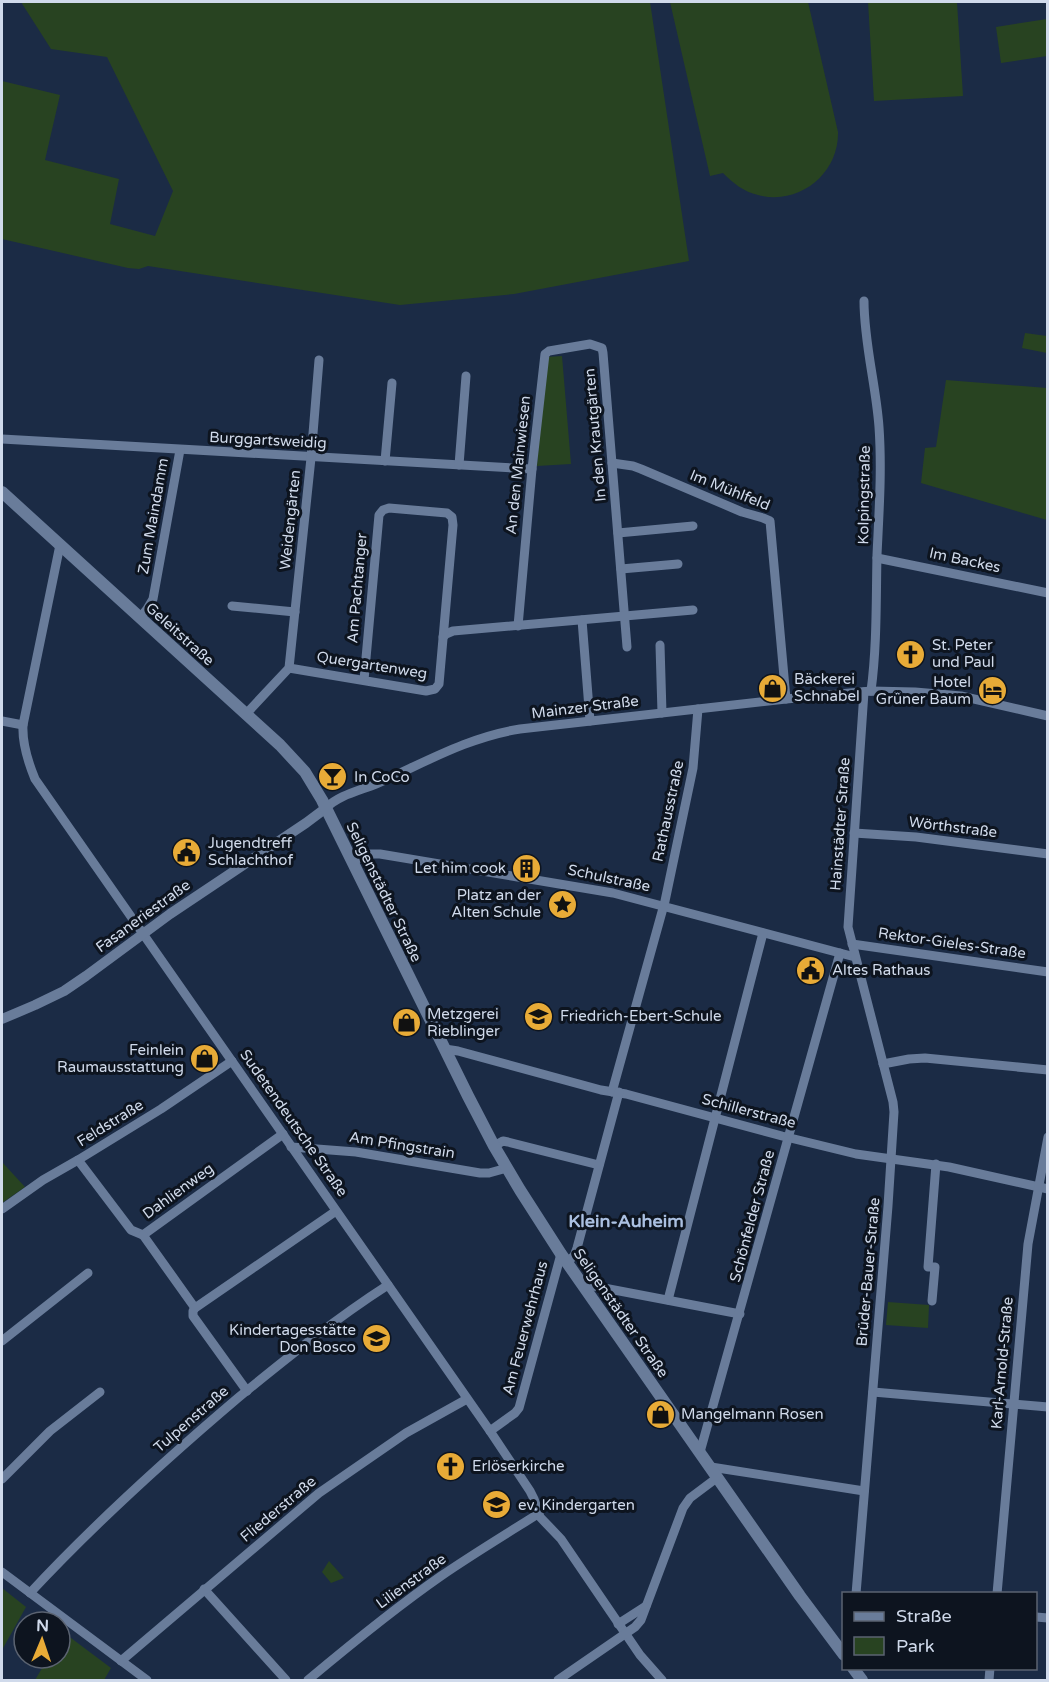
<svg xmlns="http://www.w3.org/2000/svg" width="1049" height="1682" font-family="'Varela Round',sans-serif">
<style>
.green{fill:#284321}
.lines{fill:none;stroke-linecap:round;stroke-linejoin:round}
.minor{stroke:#697c9a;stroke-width:9}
.tertiary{stroke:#697c9a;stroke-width:10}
.secondary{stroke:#697c9a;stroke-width:12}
.labels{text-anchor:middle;stroke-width:6;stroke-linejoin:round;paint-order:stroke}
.street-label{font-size:15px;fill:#d0daeb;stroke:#0d141f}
.poi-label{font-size:15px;fill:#d0daeb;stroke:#0d141f;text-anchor:start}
.quarter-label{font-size:18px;font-weight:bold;fill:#abc0e1;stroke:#0d141f}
</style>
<rect width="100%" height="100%" fill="#1b2b45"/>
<g class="green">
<polygon points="21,2 650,2 689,261 514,294 400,305 148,266 139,269 128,268 2,239 2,81 60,95 45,160 119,179 110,224 155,236 173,191 107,57 51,49"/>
<path d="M670,2H808L838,132C839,173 800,206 758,195C744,192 733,183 723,173L710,176Z"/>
<polygon points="868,2 957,2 963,96 874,101"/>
<polygon points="1047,19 1047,56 1001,63 996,27"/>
<polygon points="1025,333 1047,336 1047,353 1022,348"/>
<polygon points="562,356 571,464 537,466 546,357"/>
<polygon points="946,380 1047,388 1047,520 921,483 925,448 936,447"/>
<polygon points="2,1162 25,1187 2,1203"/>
<polygon points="888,1302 929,1305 928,1328 886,1325"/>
<polygon points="329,1561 344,1578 331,1583 322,1572"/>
<polygon points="2,1588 26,1607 2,1650"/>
<polygon points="63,1632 111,1668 104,1680 35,1680 48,1658 60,1658 60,1638"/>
</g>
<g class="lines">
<g class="minor">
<path d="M864,301C864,343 876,385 879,427C882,470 879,512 877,555C876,601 877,646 871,691"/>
<polyline points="2,439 532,469"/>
<polyline points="385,461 392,383"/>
<polyline points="612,463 633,466 641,469 742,512 763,518 770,521 786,699"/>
<polyline points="459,465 466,376"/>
<polyline points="618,533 693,526"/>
<path d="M60,545L23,725C22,744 28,762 35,779L490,1431L530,1491L534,1499L540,1517L561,1539L640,1655L662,1680"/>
<polyline points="877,558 1048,593"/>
<polyline points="621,569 678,564"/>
<polyline points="232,606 295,612"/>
<polyline points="140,618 147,609 153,599 180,450"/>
<polyline points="582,620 590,721"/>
<polyline points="518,626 532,469 545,354 549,351 590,344 602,348 603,353 627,647"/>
<polyline points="443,637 446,634 453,631 693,610"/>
<polyline points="660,645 662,713"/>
<polyline points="289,668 426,691 435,689 439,684 453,525 452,517 447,513 389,508 383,510 379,515 364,680"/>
<polyline points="246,714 289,668 311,458 319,360"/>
<polyline points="2,721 23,725"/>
<path d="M326,808C339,795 359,791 376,784C424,763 468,737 520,729L786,699L871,691L915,692L961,696L1048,716"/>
<polyline points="854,833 916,837 1048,854"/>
<polyline points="352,861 370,854 380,854 613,893 855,957"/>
<polyline points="852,944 1048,972"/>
<polyline points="445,1049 458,1051 601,1090 626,1094 782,1136 856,1154 949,1167 1048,1189"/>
<polyline points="883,1064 909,1059 925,1058 1048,1070"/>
<polyline points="612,1092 665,901 693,768 698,709"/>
<polyline points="494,1146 503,1141 508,1142 599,1165"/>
<polyline points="291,1147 356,1152 480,1173 489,1173 507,1168"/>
<polyline points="78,1160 131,1230 143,1235"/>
<polyline points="2,1209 43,1180 78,1160 161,1109 232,1061"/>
<polyline points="143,1235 283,1134"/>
<polyline points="143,1235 195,1308"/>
<polyline points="567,1262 574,1256 577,1248 619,1092"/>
<polyline points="583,1284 740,1314"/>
<polyline points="668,1300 763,933"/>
<polyline points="932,1301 935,1267 928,1267 936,1164"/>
<polyline points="2,1341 88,1273"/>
<polyline points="247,1391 193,1316 193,1311 195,1308 336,1211"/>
<polyline points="873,1392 1048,1407"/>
<polyline points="490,1431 515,1413 519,1408 561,1254"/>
<polyline points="700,1452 840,953"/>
<polyline points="711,1467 864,1491"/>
<polyline points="2,1479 50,1431 100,1392"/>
<polyline points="2,1572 147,1680"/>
<polyline points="204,1589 286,1680"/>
<path d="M30,1593C95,1523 166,1459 239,1397C287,1358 335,1319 388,1285"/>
<polyline points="856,1594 888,1206 894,1112 893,1102 848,927 864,692"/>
<polyline points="997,1594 1028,1244 1048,1137"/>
<polyline points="1036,1617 1048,1618"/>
<polyline points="618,1624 646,1606"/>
<polyline points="121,1661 319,1493 406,1433 467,1399"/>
<path d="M308,1680C351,1644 395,1608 441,1576C473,1554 506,1534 538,1514"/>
<polyline points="558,1680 635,1627 641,1620 683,1508 690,1498 718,1477"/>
<polyline points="989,1680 990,1668"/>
</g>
<polyline class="tertiary" points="2,1019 35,1005 64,991 86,976 170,914 306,823 326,808"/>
<g class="secondary">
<polyline points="2,492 280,745 305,772 322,800 468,1096 494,1146 520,1190 561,1254 800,1596 844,1655"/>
<polyline points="853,1668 862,1680"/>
</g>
</g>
<defs>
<symbol id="church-disc" viewBox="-11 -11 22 22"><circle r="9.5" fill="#e8ab37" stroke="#0d141f"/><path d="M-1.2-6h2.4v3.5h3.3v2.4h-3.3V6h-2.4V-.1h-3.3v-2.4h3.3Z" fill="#111"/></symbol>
<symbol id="shop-disc" viewBox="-11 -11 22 22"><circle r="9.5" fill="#e8ab37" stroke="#0d141f"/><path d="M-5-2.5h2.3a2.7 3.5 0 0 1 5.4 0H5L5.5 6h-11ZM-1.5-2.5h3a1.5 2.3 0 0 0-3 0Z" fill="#111"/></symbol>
<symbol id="hotel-disc" viewBox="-11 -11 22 22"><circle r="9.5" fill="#e8ab37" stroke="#0d141f"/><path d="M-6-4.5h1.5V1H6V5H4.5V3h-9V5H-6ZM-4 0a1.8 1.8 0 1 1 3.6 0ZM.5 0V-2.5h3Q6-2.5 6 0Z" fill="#111"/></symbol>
<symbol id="bar-disc" viewBox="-11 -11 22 22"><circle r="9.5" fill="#e8ab37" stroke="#0d141f"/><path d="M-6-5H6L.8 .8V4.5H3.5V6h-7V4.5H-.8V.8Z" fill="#111"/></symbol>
<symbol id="civic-disc" viewBox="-11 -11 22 22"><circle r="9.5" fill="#e8ab37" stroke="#0d141f"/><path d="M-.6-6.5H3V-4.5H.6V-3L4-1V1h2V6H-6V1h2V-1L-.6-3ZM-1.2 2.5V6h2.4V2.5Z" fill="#111"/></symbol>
<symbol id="building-disc" viewBox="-11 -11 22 22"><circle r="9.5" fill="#e8ab37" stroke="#0d141f"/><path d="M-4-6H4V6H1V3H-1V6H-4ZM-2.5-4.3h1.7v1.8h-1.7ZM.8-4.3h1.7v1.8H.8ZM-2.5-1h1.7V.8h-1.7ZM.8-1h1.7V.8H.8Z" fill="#111"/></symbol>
<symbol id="sight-disc" viewBox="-11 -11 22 22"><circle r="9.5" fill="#e8ab37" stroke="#0d141f"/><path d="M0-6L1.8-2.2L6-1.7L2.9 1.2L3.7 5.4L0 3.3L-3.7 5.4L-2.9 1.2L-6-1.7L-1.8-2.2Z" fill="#111"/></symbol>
<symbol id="school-disc" viewBox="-11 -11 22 22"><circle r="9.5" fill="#e8ab37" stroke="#0d141f"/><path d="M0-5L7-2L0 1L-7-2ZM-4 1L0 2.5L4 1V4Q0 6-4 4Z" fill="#111"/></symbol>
</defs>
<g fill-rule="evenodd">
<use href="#church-disc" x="894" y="638" width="33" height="33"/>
<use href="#shop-disc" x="756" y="672" width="33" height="33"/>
<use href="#hotel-disc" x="976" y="674" width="33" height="33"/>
<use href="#bar-disc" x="316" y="760" width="33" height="33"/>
<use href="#civic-disc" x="170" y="836" width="33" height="33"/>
<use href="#building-disc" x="510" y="852" width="33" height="33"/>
<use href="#sight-disc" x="546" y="888" width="33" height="33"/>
<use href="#civic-disc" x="794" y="954" width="33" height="33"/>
<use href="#school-disc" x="522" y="1000" width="33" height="33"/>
<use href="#shop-disc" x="390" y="1006" width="33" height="33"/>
<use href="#shop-disc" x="188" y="1042" width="33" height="33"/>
<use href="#school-disc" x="360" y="1322" width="33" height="33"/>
<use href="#shop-disc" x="644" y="1398" width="33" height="33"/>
<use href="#church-disc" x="434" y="1450" width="33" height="33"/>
<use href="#school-disc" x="480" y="1488" width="33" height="33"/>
</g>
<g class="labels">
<g class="street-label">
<text transform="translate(595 435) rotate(-95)" y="5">In den Krautgärten</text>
<text transform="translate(268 440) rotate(3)" y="5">Burggartsweidig</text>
<text transform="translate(518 465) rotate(-84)" y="5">An den Mainwiesen</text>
<text transform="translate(730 490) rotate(22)" y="5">Im Mühlfeld</text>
<text transform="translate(864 495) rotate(-89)" y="5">Kolpingstraße</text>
<text transform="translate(153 516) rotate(-80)" y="5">Zum Maindamm</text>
<text transform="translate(290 520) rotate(-84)" y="5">Weidengärten</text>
<text transform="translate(965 560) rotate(12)" y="5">Im Backes</text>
<text transform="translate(357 588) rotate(-85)" y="5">Am Pachtanger</text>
<text transform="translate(180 634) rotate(42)" y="5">Geleitstraße</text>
<text transform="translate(372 665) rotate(9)" y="5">Quergartenweg</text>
<text transform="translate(585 707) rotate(-7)" y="5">Mainzer Straße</text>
<text transform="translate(668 811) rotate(-78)" y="5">Rathausstraße</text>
<text transform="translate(840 824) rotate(-86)" y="5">Hainstädter Straße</text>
<text transform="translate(953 827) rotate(7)" y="5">Wörthstraße</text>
<text transform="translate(609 878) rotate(12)" y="5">Schulstraße</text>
<text transform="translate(384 892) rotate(64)" y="5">Seligenstädter Straße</text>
<text transform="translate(143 916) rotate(-36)" y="5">Fasaneriestraße</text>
<text transform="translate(952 943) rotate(8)" y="5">Rektor-Gieles-Straße</text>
<text transform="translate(749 1111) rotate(15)" y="5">Schillerstraße</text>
<text transform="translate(110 1123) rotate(-32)" y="5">Feldstraße</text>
<text transform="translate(294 1123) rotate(55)" y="5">Sudetendeutsche Straße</text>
<text transform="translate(402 1145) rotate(9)" y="5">Am Pfingstrain</text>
<text transform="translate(178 1191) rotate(-36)" y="5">Dahlienweg</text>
<text transform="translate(752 1216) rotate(-75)" y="5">Schönfelder Straße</text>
<text transform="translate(868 1272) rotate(-85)" y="5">Brüder-Bauer-Straße</text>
<text transform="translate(621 1313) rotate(55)" y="5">Seligenstädter Straße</text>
<text transform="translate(525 1328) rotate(-75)" y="5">Am Feuerwehrhaus</text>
<text transform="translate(1002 1363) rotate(-85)" y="5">Karl-Arnold-Straße</text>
<text transform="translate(191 1419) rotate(-41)" y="5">Tulpenstraße</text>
<text transform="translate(278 1509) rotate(-40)" y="5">Fliederstraße</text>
<text transform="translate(411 1581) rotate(-36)" y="5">Lilienstraße</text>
</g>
<g class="poi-label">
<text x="932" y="650">St. Peter<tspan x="932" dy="17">und Paul</tspan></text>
<text x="794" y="684">Bäckerei<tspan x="794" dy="17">Schnabel</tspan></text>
<text x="971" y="687" text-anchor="end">Hotel<tspan x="971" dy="17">Grüner Baum</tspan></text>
<text x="354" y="782">In CoCo</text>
<text x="208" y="848">Jugendtreff<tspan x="208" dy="17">Schlachthof</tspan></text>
<text x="506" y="873" text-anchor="end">Let him cook</text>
<text x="541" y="900" text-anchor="end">Platz an der<tspan x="541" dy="17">Alten Schule</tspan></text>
<text x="832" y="975">Altes Rathaus</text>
<text x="427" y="1019">Metzgerei<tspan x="427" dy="17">Rieblinger</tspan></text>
<text x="560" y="1021">Friedrich-Ebert-Schule</text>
<text x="184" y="1055" text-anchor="end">Feinlein<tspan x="184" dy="17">Raumausstattung</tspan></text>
<text x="356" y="1335" text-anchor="end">Kindertagesstätte<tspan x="356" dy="17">Don Bosco</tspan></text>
<text x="681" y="1419">Mangelmann Rosen</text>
<text x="472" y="1471">Erlöserkirche</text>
<text x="518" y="1510">ev. Kindergarten</text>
</g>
<g class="quarter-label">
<text x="626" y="1227">Klein-Auheim</text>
</g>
</g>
<rect width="1049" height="1682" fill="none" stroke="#d0daeb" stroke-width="6"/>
<rect x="842" y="1592" width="195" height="78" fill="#0d141f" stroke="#5b6371" stroke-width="1.5"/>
<rect x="854" y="1612" width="30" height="9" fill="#697c9a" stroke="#5b6371" stroke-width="1.5"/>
<text x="896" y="1622" font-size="18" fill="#d0daeb">Straße</text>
<rect x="854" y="1637" width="30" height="18" fill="#284321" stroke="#5b6371" stroke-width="1.5"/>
<text x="896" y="1652" font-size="18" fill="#d0daeb">Park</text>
<g transform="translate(42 1640) rotate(2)"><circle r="28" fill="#0d141f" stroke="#5b6371" stroke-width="1.5"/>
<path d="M0-4.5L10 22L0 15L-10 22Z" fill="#e8ab37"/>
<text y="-9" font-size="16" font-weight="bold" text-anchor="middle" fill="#d0daeb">N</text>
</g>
</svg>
